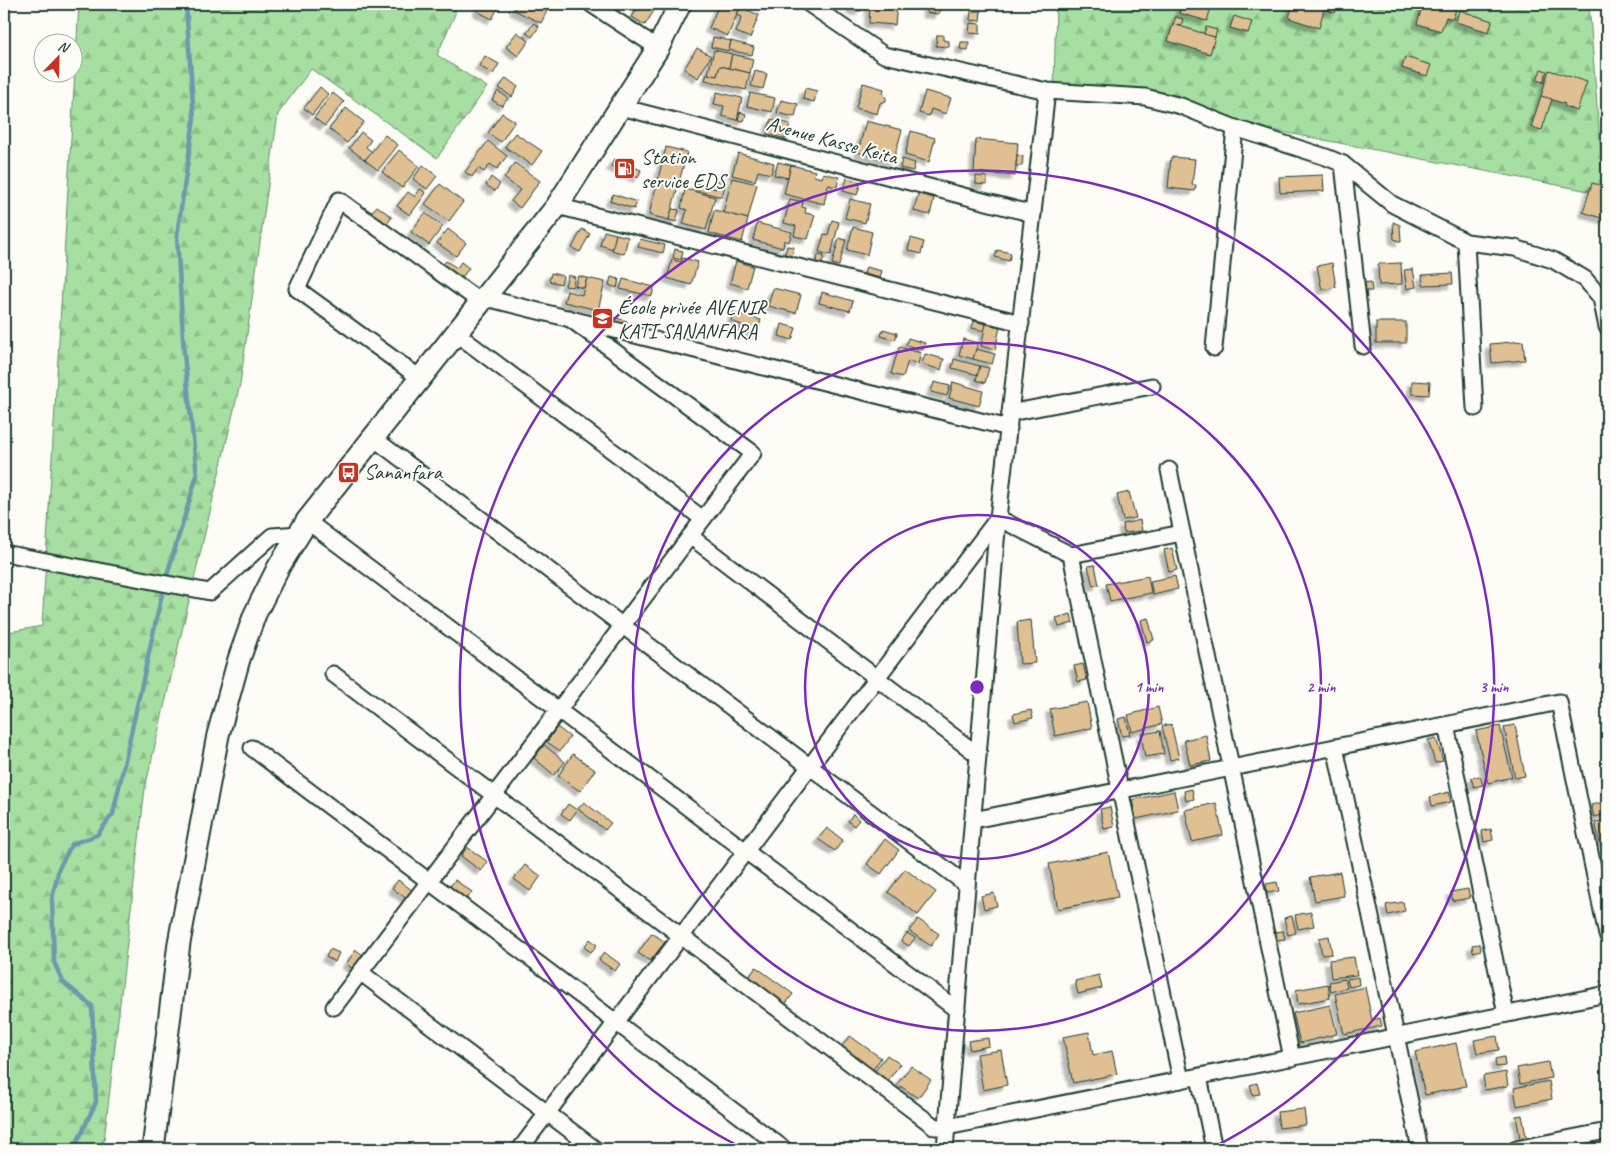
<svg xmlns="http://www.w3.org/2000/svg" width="1611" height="1153" font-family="Caveat,sans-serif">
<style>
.forest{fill:url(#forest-firs);stroke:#638e6a}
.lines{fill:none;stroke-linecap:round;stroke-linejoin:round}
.stream{stroke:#6b9aad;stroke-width:4.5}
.building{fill:#e0bf92;stroke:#1f3d34;filter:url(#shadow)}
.minor-casing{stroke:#1f3d34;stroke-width:19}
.secondary-casing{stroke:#1f3d34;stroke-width:25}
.minor{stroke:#fdfcf7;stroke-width:15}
.secondary{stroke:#fdfcf7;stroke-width:21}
.ring{fill:none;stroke:#7b2cbf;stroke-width:2.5}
.labels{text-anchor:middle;stroke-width:4;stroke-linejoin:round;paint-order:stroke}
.street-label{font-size:21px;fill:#1f3d34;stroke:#fdfcf7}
.poi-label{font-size:21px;fill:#1f3d34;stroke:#fdfcf7;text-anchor:start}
.centre{fill:#7b2cbf;stroke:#fdfcf7;stroke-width:2.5}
.ring-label{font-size:15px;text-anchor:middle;font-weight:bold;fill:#7b2cbf;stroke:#fdfcf7;stroke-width:4;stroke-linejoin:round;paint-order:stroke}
</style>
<defs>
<pattern id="forest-firs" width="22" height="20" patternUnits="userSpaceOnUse" patternTransform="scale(1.25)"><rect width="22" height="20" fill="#a7dea1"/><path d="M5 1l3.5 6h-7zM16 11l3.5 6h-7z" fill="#8fbf8b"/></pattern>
<filter id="shadow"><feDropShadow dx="-4.5" dy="4.5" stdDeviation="1" flood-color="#0004"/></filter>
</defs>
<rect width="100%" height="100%" fill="#fdfcf7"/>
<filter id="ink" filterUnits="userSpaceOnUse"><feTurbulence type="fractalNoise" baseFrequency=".02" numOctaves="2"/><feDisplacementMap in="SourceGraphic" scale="10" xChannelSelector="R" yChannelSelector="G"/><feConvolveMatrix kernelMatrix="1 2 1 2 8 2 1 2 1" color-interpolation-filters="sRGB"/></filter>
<g filter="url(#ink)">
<g class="forest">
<polygon points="79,4 456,4 455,14 437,55 487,87 437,158 311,69 278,114 240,384 145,788 103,1149 4,1149 4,633 42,626"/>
<polygon points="1056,4 1589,4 1604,194 1054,88"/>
</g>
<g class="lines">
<polyline class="stream" points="74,1149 96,1102 92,1006 63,982 54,962 52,899 59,868 72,844 97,835 113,814 164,585 197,475 184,354 177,236 194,119 186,4"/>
</g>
<g class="building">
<polygon points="481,4 492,4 498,8 492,19 477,11"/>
<polygon points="517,4 535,4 548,9 541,23 514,10"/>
<polygon points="640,4 646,4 655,9 645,25 632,17"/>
<polygon points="719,4 732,4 740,7 728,36 709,28"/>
<polygon points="852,4 862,4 861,11 851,10"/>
<polygon points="870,4 897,4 895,25 869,23"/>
<polygon points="920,4 940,4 939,14 927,13 927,4"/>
<polygon points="1182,4 1212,4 1207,21 1179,13"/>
<polygon points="1293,4 1338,4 1335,13 1324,9 1319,28 1289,18"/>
<polygon points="1423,4 1439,4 1456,9 1453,19 1446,17 1441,31 1417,24"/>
<polygon points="740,7 759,15 750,38 736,32 742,17 737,15"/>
<polygon points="1459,10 1492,21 1489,32 1456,22"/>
<polygon points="971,11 981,11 980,21 970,20"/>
<polygon points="1234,16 1252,22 1248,33 1230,28"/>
<polygon points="1176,17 1183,19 1181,26 1173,24"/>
<polygon points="534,23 539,27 532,37 526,33"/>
<polygon points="970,23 980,24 980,34 969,33"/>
<polygon points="1173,24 1215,37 1210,54 1168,41"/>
<polygon points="1206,27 1217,30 1215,37 1204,34"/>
<polygon points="517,32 529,41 518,56 506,47"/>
<polygon points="937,35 943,35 943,40 949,41 949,47 936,46"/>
<polygon points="713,37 731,41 729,51 711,47"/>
<polygon points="731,41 754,47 752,55 729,50"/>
<polygon points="961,42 969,42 968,50 960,49"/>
<polygon points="697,48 711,56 698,78 684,69"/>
<polygon points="714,50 732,54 729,68 720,66 717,76 708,74"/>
<polygon points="732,54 753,59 750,73 729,68"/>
<polygon points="485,56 499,64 493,74 479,66"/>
<polygon points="1405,57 1431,65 1427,76 1402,68"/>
<polygon points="720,66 750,73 746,90 705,80 707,74 717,76"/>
<polygon points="1541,69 1547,71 1543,82 1537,80"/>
<polygon points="1549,70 1587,82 1577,111 1564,106 1565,104 1541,96"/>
<polygon points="755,71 767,74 763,89 751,86"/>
<polygon points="506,78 518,87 512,97 499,88"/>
<polygon points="863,83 884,89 883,93 886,98 886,101 880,103 877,114 856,108"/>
<polygon points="320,87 328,94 312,115 304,108"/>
<polygon points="805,88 817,91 814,102 803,99"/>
<polygon points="498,91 508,98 502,106 492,100"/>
<polygon points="925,91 951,98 946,114 931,109 929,116 919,113"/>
<polygon points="717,92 742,98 737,120 722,116 724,106 714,104"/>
<polygon points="333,93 344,102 325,126 314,118"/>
<polygon points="750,93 775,98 772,112 747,106"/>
<polygon points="1541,96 1552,99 1542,130 1531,127"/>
<polygon points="781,100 798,104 795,117 777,113"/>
<polygon points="346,108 364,122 347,143 329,129"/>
<polygon points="740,112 746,114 744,121 738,120"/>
<polygon points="502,113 515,121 501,142 488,133"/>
<polygon points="771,119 790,124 786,139 767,134"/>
<polygon points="866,121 902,130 893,162 858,152"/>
<polygon points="911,131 935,138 929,162 905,155"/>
<polygon points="361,132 371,140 366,147 372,152 365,160 349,148"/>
<polygon points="515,133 542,151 532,165 505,147"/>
<polygon points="385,135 398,145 378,170 365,160"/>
<polygon points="976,139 1018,143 1015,176 974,172"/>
<polygon points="488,141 507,156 497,169 490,164 484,172 478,168 472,177 465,172"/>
<polygon points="666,147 687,152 669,220 649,215"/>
<polygon points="399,150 419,166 402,188 382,172"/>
<polygon points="738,153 774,163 771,174 758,171 755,181 732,175"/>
<polygon points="1017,155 1023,156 1022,166 1016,166"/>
<polygon points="1171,157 1195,159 1192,185 1196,185 1195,191 1168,188"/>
<polygon points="614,159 641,170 638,178 611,166"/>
<polygon points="902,159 915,163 913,171 900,168"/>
<polygon points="778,162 791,165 788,178 774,175"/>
<polygon points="515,163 540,181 520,208 511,201 520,190 504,178"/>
<polygon points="423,165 437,176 427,189 413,179"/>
<polygon points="791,165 815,171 814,176 822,178 823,173 839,177 837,187 828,185 824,204 784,194"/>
<polygon points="1323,175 1324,191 1280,193 1279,177"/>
<polygon points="976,176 987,177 987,185 976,184"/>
<polygon points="491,177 500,184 495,191 486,185"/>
<polygon points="732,178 757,184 748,219 723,213"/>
<polygon points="847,178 861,182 857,195 843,191"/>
<polygon points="718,180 726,182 722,197 695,190 696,183 716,189"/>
<polygon points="1592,183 1607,187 1605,203 1607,204 1607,220 1583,212"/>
<polygon points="440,184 463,202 449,221 425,204"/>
<polygon points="420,189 426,193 410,215 397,206 408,192 415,197"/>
<polygon points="685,189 715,197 706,230 683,224 687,210 681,208"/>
<polygon points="613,194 637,202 634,209 610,201"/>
<polygon points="918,194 934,198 930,215 914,211"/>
<polygon points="790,199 803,202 802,207 806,208 805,213 815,215 808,239 794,236 796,226 784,223"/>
<polygon points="850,199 870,204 865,223 845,218"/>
<polygon points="377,206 392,217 384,228 368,216"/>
<polygon points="672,209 679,210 676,222 669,220"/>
<polygon points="714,210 748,219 742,242 709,233"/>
<polygon points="425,213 443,226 429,245 411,232"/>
<polygon points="832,220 839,222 831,255 819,252 824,234 828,235"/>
<polygon points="1393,222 1400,225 1401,242 1394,239"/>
<polygon points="757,223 792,232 789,242 784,240 783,248 753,240"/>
<polygon points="853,227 872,232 867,255 847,250"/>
<polygon points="448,229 466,243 456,256 437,243"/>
<polygon points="582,229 590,234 580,252 572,248"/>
<polygon points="604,231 616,234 613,249 600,245"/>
<polygon points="616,234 628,237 624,254 612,250"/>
<polygon points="839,238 846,240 839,266 832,264"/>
<polygon points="911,238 924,242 921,254 908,250"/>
<polygon points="640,239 665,245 663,253 638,247"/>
<polygon points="787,246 794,247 792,256 785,254"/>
<polygon points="675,249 683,251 681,260 673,258"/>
<polygon points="997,250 1011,253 1009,261 995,257"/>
<polygon points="818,255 824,256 822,264 816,262"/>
<polygon points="683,258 698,262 691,285 667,278 672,260 681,262"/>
<polygon points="446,261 457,268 461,262 469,268 459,281 441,267"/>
<polygon points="736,261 753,266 747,288 730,283"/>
<polygon points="1332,263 1336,287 1322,290 1317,266"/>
<polygon points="1401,263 1402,284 1379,285 1378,264"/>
<polygon points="866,267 882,271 880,278 864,274"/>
<polygon points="1413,269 1416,287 1407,289 1404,270"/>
<polygon points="551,273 563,276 561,284 549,281"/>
<polygon points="1452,273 1453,284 1423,285 1422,275"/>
<polygon points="568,275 575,277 572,287 565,286"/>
<polygon points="578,276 587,278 584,288 575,286"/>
<polygon points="611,277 619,279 617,288 609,285"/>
<polygon points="587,278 605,282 598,310 564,302 567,291 582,295"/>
<polygon points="623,279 654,287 652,296 620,289"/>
<polygon points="1371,282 1372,291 1363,291 1362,283"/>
<polygon points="773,288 801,295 796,313 768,306"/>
<polygon points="822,292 853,301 850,311 819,303"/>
<polygon points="733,312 761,320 756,335 741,331 742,325 731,321"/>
<polygon points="609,316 627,321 626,326 607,321"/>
<polygon points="974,321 986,324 985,331 972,328"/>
<rect x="1376" y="322" width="30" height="21"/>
<polygon points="782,324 796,328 792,340 779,336"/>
<polygon points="986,324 1000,327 995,350 981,346"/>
<polygon points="883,329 897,333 895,340 881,336"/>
<polygon points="908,338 925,343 923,350 906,345"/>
<polygon points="963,339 978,343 973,359 959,355"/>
<polygon points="1523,341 1525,360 1492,363 1490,344"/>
<polygon points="899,347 921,353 918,364 908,361 903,377 891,374"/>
<polygon points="976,349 995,354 992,364 973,359"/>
<polygon points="925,354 944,359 941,370 922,364"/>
<polygon points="954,359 980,366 978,375 952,368"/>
<polygon points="980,366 989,368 985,383 976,380"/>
<polygon points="1412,381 1430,382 1429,395 1412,394"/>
<polygon points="934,382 950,386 947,396 931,392"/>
<polygon points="953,382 983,391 979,406 949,398"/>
<polygon points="1129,492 1136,518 1123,520 1117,495"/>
<polygon points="1140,520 1142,531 1124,533 1123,524"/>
<polygon points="1172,548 1177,570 1169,572 1164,550"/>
<polygon points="1095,565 1099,585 1093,586 1088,566"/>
<polygon points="1148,576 1151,593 1110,601 1106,584"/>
<polygon points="1175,576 1178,589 1153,595 1150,581"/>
<polygon points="1071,614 1073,623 1059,627 1056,618"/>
<polygon points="1148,618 1154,640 1147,642 1141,620"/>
<polygon points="1031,620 1035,663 1020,664 1017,622"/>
<polygon points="1083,664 1087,680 1078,682 1074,666"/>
<polygon points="1087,702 1092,728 1055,736 1050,709"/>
<polygon points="1158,707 1162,724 1132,732 1128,715"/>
<polygon points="1031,710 1033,718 1015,722 1013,714"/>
<polygon points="1126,717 1130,735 1122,736 1118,719"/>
<polygon points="1171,724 1179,758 1170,760 1162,726"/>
<polygon points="1515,725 1525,776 1515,778 1504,727"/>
<polygon points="1500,726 1512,777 1488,783 1476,731"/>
<polygon points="557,727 570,737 560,751 547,742"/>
<polygon points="1160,731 1164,754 1145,757 1141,734"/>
<polygon points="1206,735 1211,761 1190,765 1184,740"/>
<polygon points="1436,738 1443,761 1435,763 1428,740"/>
<polygon points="544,745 565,762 554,775 534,758"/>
<polygon points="573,754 595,770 580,791 558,776"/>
<polygon points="1480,776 1483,785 1474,787 1471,778"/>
<polygon points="1192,789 1194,799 1186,801 1184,791"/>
<polygon points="1174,791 1178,810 1136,819 1132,800"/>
<polygon points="1449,792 1451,802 1432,806 1430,797"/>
<polygon points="584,802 611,823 605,830 578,809"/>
<polygon points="1606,802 1607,814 1594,817 1591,805"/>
<polygon points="1216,803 1223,835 1192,842 1185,810"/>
<polygon points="568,804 577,810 570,820 561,814"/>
<polygon points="1110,807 1114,827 1104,829 1100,809"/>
<polygon points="853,814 859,820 854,826 848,821"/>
<polygon points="1607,820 1607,843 1600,844 1595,822"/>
<polygon points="827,828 843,840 835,851 818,839"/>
<polygon points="1491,829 1493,840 1484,842 1482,831"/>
<polygon points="885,839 899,850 881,874 867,864"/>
<polygon points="467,847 488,862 481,871 461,856"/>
<polygon points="1108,852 1118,897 1058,909 1049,864"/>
<polygon points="525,865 541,876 530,891 514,879"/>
<polygon points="905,869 936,892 918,915 888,892"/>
<polygon points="1340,872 1344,896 1315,901 1310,877"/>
<polygon points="398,880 416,893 410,901 392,888"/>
<polygon points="455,880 472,892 465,901 448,889"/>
<polygon points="1277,882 1279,891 1267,893 1266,884"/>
<polygon points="1468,889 1470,898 1453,901 1451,892"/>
<polygon points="994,893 997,906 984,909 981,896"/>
<polygon points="1403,902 1405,911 1388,915 1386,905"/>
<polygon points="1311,912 1314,926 1298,929 1295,915"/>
<polygon points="1292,916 1296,933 1288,935 1284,918"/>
<polygon points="918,919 939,934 931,946 909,931"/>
<polygon points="1283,931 1285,939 1277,940 1276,932"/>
<polygon points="652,933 665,942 650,961 638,953"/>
<polygon points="907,933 915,938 909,946 901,941"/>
<polygon points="1329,936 1332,954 1322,955 1319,938"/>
<polygon points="590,939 597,945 591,952 584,947"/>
<polygon points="1480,944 1481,950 1473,952 1472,945"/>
<polygon points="330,949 339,953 335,962 326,957"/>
<polygon points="356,950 366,957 356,971 346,964"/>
<polygon points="604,952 620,964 615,971 599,960"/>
<polygon points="1354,957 1357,975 1331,978 1329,960"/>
<polygon points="756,967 793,994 784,1006 747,980"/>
<polygon points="1099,975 1102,988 1078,994 1075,981"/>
<polygon points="1358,977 1359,985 1349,987 1347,979"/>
<polygon points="1345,979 1347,988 1331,992 1329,982"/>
<polygon points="1328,984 1330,998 1298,1004 1296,990"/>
<polygon points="1365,987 1372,1020 1380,1018 1382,1026 1344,1034 1335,994"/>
<polygon points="1330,1005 1337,1034 1300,1043 1293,1013"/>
<polygon points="1089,1032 1093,1055 1112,1051 1117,1074 1073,1083 1063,1037"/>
<polygon points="850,1036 881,1058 872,1071 840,1048"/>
<polygon points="1497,1036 1499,1050 1477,1053 1474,1040"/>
<polygon points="988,1038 989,1046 970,1050 968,1041"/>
<polygon points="1456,1043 1466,1086 1425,1095 1415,1052"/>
<polygon points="1001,1050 1007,1085 983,1090 977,1054"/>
<polygon points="887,1055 900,1064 887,1082 874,1072"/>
<polygon points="1504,1057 1505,1066 1496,1067 1495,1059"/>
<polygon points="1548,1062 1551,1078 1520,1084 1517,1068"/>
<polygon points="911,1066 931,1080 918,1098 897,1084"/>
<polygon points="1506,1072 1508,1086 1485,1090 1483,1076"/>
<polygon points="1549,1081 1552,1099 1517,1106 1514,1088"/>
<polygon points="1257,1083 1260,1094 1253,1095 1250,1085"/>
<polygon points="1304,1109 1306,1125 1279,1128 1277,1112"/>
<polygon points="1522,1115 1526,1136 1520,1138 1516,1116"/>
</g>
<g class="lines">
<defs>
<g id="minor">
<polyline points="591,4 658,48"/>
<polyline points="809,4 884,55 1047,91 1145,97 1181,106 1235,128 1326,157 1343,164 1392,204 1466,242 1515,248 1553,260 1585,279 1601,298 1607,327"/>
<polyline points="621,107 1033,214"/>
<polyline points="1343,164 1363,346"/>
<polyline points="557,206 1021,323"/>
<polyline points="1466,242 1475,408"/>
<polyline points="486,298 1009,428"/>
<polyline points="457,334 703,519"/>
<polyline points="1214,348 1235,128"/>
<polyline points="420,378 297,289 339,200 482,303"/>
<polyline points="1010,413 1152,386"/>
<polyline points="372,437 967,885"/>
<polyline points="1169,470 1292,1058"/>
<polyline points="998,518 1071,555 1182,533"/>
<polyline points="307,521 957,1010"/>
<polyline points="690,536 978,755"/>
<polyline points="4,553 210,592 272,536 299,534"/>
<polyline points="1071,555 1181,1080"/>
<polyline points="333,674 935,1127 947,1127 1607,994"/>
<polyline points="1446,725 1506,1014"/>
<polyline points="1335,747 1420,1149"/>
<polyline points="252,748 784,1149"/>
<polyline points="973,820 1559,702 1607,935"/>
<polyline points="360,972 595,1149"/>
<polyline points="334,1007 753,453 569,318"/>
<polyline points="1199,1077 1214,1149"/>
<polyline points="520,1149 998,518"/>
<polyline points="945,1149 998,518 1047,91"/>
<polyline points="1516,1149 1607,1131"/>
</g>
<polyline id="secondary" points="153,1149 179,943 218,735 239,659 255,614 278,568 307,521 557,206 658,48 680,4"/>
</defs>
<use href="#minor" class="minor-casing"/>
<use href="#secondary" class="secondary-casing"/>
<use href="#minor" class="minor"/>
<use href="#secondary" class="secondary"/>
</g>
</g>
<g class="ring">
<circle cx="977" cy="687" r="172"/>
<circle cx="977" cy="687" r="344"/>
<path d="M742 1148A517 517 0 1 1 1212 1148"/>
</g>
<defs>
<symbol id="fuel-square" viewBox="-11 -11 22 22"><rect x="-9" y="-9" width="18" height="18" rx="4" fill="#c8321e" stroke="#fdfcf7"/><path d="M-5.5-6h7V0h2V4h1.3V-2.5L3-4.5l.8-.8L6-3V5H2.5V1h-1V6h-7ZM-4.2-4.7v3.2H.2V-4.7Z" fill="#fff"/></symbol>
<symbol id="school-square" viewBox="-11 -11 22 22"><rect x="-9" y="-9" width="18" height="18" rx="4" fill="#c8321e" stroke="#fdfcf7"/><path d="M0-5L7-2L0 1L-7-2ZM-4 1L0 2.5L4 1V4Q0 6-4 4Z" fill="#fff"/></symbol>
<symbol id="bus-square" viewBox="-11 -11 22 22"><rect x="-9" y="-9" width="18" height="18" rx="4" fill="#c8321e" stroke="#fdfcf7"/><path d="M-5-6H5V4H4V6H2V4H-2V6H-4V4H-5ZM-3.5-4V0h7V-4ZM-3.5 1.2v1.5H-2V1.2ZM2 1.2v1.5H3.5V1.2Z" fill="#fff"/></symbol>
</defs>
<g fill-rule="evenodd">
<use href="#fuel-square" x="612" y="156" width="25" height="25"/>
<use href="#school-square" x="590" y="306" width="25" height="25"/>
<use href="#bus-square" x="336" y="460" width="25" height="25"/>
</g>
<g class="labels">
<g class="street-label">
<text transform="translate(832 140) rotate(15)" y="7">Avenue Kasse Keita</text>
</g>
<g class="poi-label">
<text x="641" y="164">Station<tspan x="641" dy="24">service EDS</tspan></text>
<text x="618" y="314">École privée AVENIR<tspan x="618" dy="24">KATI SANANFARA</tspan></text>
<text x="364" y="479">Sananfara</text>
</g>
</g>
<circle cx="977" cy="687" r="8" class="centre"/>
<g class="ring-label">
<text x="1149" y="692">1 min</text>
<text x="1321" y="692">2 min</text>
<text x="1494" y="692">3 min</text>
</g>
<rect width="1611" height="1153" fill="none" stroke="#fdfcf7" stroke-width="20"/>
<rect x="10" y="10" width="1591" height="1133" fill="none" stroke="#1f3d34" stroke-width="2" filter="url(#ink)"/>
<g transform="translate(58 58) rotate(23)"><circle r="24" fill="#fdfcf7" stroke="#a4b0a9"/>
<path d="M0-4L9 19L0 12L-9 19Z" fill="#c8321e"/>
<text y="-8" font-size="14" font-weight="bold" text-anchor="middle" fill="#1f3d34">N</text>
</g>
</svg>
